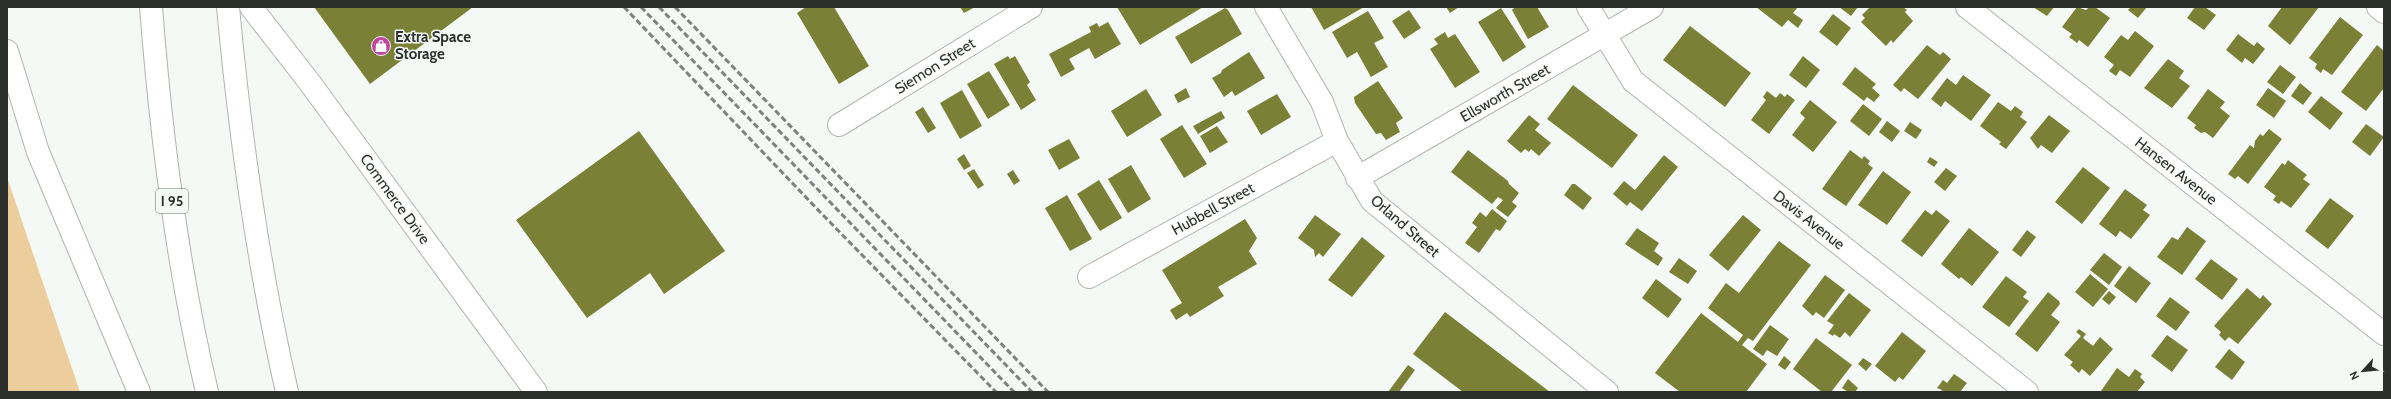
<svg xmlns="http://www.w3.org/2000/svg" width="2391" height="399" font-family="Cabin,sans-serif">
<style>
.green{fill:#ecce9c}
.building{fill:#7b8037}
.lines{fill:none;stroke-linecap:round;stroke-linejoin:round}
.minor-casing{stroke:#b0b4b0;stroke-width:24}
.major-casing{stroke:#b0b4b0;stroke-width:24}
.highway-casing{stroke:#b0b4b0;stroke-width:24}
.minor{stroke:#fff;stroke-width:22}
.major{stroke:#fff;stroke-width:22}
.highway{stroke:#fff;stroke-width:22}
.rail{stroke:#7f827f;stroke-width:3;stroke-dasharray:6 3;stroke-linecap:butt}
.labels{text-anchor:middle;stroke-width:3;stroke-linejoin:round;paint-order:stroke}
.shield{fill:#f5f9f5;stroke:#696c69;stroke-width:1}
.shield-label{font-size:14px;font-weight:bold;fill:#2d2f2d}
.poi-label{font-size:15px;font-weight:bold;fill:#2d2f2d;stroke:#f5f9f5;text-anchor:start}
.street-label{font-size:15px;fill:#2d2f2d;stroke:#f5f9f5}
</style>
<rect width="100%" height="100%" fill="#f5f9f5"/>
<polygon class="green" points="7,177 80,392 7,392"/>
<g class="building">
<polygon points="314,7 473,7 370,84"/>
<polygon points="806,7 834,7 869,66 839,84 797,13"/>
<polygon points="960,7 975,7 964,13"/>
<polygon points="1117,7 1203,7 1140,45"/>
<polygon points="1311,7 1364,7 1324,30"/>
<polygon points="1446,7 1459,7 1450,13"/>
<polygon points="1515,7 1537,7 1549,27 1528,39 1512,10"/>
<polygon points="1756,7 1798,7 1793,13 1803,20 1798,28 1788,20 1782,27"/>
<polygon points="1839,7 1858,7 1851,16"/>
<polygon points="1870,7 1903,7 1907,10 1905,12 1913,21 1893,43 1891,40 1886,46 1861,22 1865,18 1862,15"/>
<polygon points="2033,7 2054,7 2047,16"/>
<polygon points="2077,7 2086,10 2089,7 2095,7 2110,18 2088,47 2079,40 2077,43 2069,37 2072,34 2062,27"/>
<polygon points="2131,7 2147,7 2138,18 2128,10"/>
<polygon points="2195,7 2205,7 2216,15 2204,30 2187,18"/>
<polygon points="2282,7 2319,7 2290,45 2268,26"/>
<polygon points="1225,8 1228,10 1242,34 1191,64 1175,37"/>
<polygon points="1501,8 1526,47 1503,62 1478,22"/>
<polygon points="1409,10 1421,28 1404,39 1392,21"/>
<polygon points="1368,11 1384,38 1374,43 1388,67 1371,77 1357,52 1347,58 1332,32"/>
<polygon points="1833,14 1851,28 1837,46 1819,32"/>
<polygon points="2340,17 2363,35 2332,75 2323,69 2321,73 2315,68 2317,64 2309,58"/>
<polygon points="1108,22 1121,44 1095,59 1089,48 1069,59 1075,69 1061,77 1049,54 1091,32 1089,27 1097,23 1099,27"/>
<polygon points="1690,26 1751,73 1725,107 1663,60"/>
<polygon points="2135,31 2154,46 2130,77 2120,70 2116,76 2109,71 2114,65 2104,57 2121,35 2128,40"/>
<polygon points="1445,32 1448,38 1455,34 1480,72 1455,88 1430,49 1438,44 1434,39"/>
<polygon points="2238,34 2254,46 2257,42 2265,49 2253,64 2245,58 2242,63 2226,50"/>
<polygon points="1927,45 1940,55 1943,52 1951,59 1918,99 1904,88 1901,92 1893,85"/>
<polygon points="2377,45 2384,51 2384,88 2366,111 2341,92"/>
<polygon points="1249,52 1265,78 1235,96 1232,91 1224,97 1212,78 1221,73 1222,70"/>
<polygon points="1008,56 1010,59 1015,56 1030,82 1027,85 1036,100 1021,110 994,64"/>
<polygon points="1803,56 1820,70 1806,88 1789,75"/>
<polygon points="2168,59 2184,71 2179,78 2190,86 2172,108 2144,88"/>
<polygon points="2280,65 2296,77 2283,94 2267,82"/>
<polygon points="1855,67 1876,84 1872,88 1880,95 1874,102 1867,97 1864,101 1842,84"/>
<polygon points="989,71 1010,105 988,119 967,84"/>
<polygon points="1963,75 1991,95 1971,121 1945,101 1941,107 1931,99 1947,78 1956,85"/>
<polygon points="1378,81 1403,118 1396,123 1400,132 1386,140 1381,133 1376,134 1355,103 1354,97"/>
<polygon points="2300,83 2312,93 2303,105 2291,96"/>
<polygon points="1573,85 1638,135 1612,168 1547,119"/>
<polygon points="1186,88 1190,97 1178,103 1174,95"/>
<polygon points="2268,88 2286,101 2274,118 2256,105"/>
<polygon points="1146,89 1162,115 1127,137 1111,111"/>
<polygon points="2208,89 2225,102 2220,108 2230,116 2213,138 2205,132 2201,133 2194,128 2196,125 2187,118"/>
<polygon points="962,90 982,126 960,139 940,103"/>
<polygon points="1767,91 1776,98 1780,93 1785,97 1787,94 1795,100 1769,134 1751,120 1766,100 1763,97"/>
<polygon points="1277,94 1291,117 1261,135 1247,111"/>
<polygon points="2321,96 2343,113 2330,130 2308,112"/>
<polygon points="1810,100 1837,122 1813,152 1792,135 1805,118 1800,113"/>
<polygon points="1998,102 2011,111 2015,106 2023,112 2020,117 2027,122 2006,149 1999,144 2001,142 1980,126"/>
<polygon points="1863,104 1882,119 1869,136 1850,121"/>
<polygon points="923,107 936,128 928,133 915,112"/>
<polygon points="1221,111 1225,118 1198,134 1193,126"/>
<polygon points="1529,115 1540,124 1535,130 1551,143 1539,156 1531,149 1529,152 1525,149 1521,153 1507,141"/>
<polygon points="2049,115 2070,131 2052,153 2041,145 2038,149 2030,138"/>
<polygon points="1887,121 1900,131 1892,142 1879,132"/>
<polygon points="1910,122 1922,130 1916,139 1904,131"/>
<polygon points="2366,124 2384,137 2370,156 2352,142"/>
<polygon points="1182,125 1207,164 1184,178 1160,139"/>
<polygon points="1217,126 1228,142 1210,153 1200,136"/>
<polygon points="2269,129 2282,139 2248,184 2238,176 2235,179 2228,174 2250,145 2254,148 2255,141 2260,134 2263,136"/>
<polygon points="639,131 725,251 664,294 650,273 587,318 516,220"/>
<polygon points="1069,139 1080,158 1059,170 1048,150"/>
<polygon points="1468,150 1508,181 1509,184 1519,193 1512,202 1517,206 1508,217 1496,208 1503,200 1498,197 1492,204 1451,172"/>
<polygon points="1850,150 1862,159 1864,156 1870,161 1868,164 1873,168 1846,206 1822,189"/>
<polygon points="964,154 971,166 964,170 957,159"/>
<polygon points="1664,155 1678,167 1642,211 1630,202 1627,206 1613,194 1624,181 1635,190"/>
<polygon points="1930,157 1938,162 1934,167 1927,162"/>
<polygon points="2288,160 2307,175 2303,179 2310,184 2291,208 2281,201 2279,204 2273,200 2276,196 2264,187 2282,163 2285,165"/>
<polygon points="1131,165 1151,199 1128,213 1108,179"/>
<polygon points="2083,167 2110,188 2082,224 2055,202"/>
<polygon points="1946,168 1957,176 1945,191 1934,182"/>
<polygon points="974,169 984,185 978,189 967,173"/>
<polygon points="1013,170 1020,181 1014,185 1007,174"/>
<polygon points="1883,171 1911,192 1887,225 1858,205"/>
<polygon points="1099,180 1122,218 1100,231 1077,194"/>
<polygon points="1572,184 1575,184 1592,198 1583,210 1564,195"/>
<polygon points="2125,189 2147,205 2143,210 2150,215 2131,239 2120,231 2116,237 2099,224"/>
<polygon points="1067,195 1092,239 1070,251 1045,208"/>
<polygon points="2330,198 2354,216 2328,249 2305,231"/>
<polygon points="1492,209 1507,221 1500,231 1496,229 1479,253 1465,243 1477,227 1472,223 1480,212 1486,217"/>
<polygon points="1925,210 1932,215 1936,210 1950,221 1922,257 1901,241"/>
<polygon points="1315,215 1341,234 1323,257 1319,253 1315,257 1314,250 1298,238"/>
<polygon points="1743,215 1761,230 1728,271 1709,255"/>
<polygon points="1245,219 1257,238 1249,251 1257,264 1218,287 1224,296 1190,317 1187,313 1176,320 1170,310 1182,303 1162,270"/>
<polygon points="2187,227 2206,241 2182,275 2157,257 2172,237 2178,240"/>
<polygon points="1637,228 1659,243 1654,251 1663,258 1658,266 1625,244"/>
<polygon points="1969,228 1999,252 1972,286 1961,277 1959,279 1941,264"/>
<polygon points="2027,230 2036,237 2021,257 2012,250"/>
<polygon points="1362,237 1385,256 1352,297 1328,280"/>
<polygon points="1779,241 1811,265 1753,341 1748,338 1742,345 1767,364 1746,392 1680,392 1655,373 1701,313 1738,342 1743,335 1708,308 1726,283 1739,293"/>
<polygon points="2104,253 2122,267 2109,285 2090,270"/>
<polygon points="1679,258 1697,271 1688,284 1669,272"/>
<polygon points="2211,259 2238,279 2222,300 2195,279"/>
<polygon points="2129,266 2151,283 2136,303 2114,286"/>
<polygon points="2090,274 2108,289 2093,307 2075,292"/>
<polygon points="1825,275 1845,290 1824,318 1816,312 1813,316 1802,306"/>
<polygon points="2006,276 2027,292 2023,297 2029,301 2009,327 1982,307"/>
<polygon points="1656,279 1682,299 1668,318 1642,298"/>
<polygon points="2247,288 2260,299 2263,295 2272,304 2238,344 2229,337 2225,341 2219,335 2221,332 2214,326"/>
<polygon points="2109,291 2116,297 2109,305 2102,299"/>
<polygon points="2048,292 2059,301 2060,304 2051,315 2060,322 2037,352 2015,334"/>
<polygon points="1849,293 1871,310 1850,337 1845,332 1840,338 1834,334 1833,336 1828,333 1834,325 1827,321"/>
<polygon points="2170,297 2190,312 2176,331 2156,316"/>
<polygon points="1445,312 1550,392 1463,392 1413,354"/>
<polygon points="1770,325 1789,339 1777,356 1767,350 1763,356 1753,349"/>
<polygon points="2079,329 2086,334 2083,338 2093,346 2100,337 2113,349 2090,376 2082,369 2079,373 2070,365 2073,362 2064,355 2081,336 2076,332"/>
<polygon points="1902,332 1926,351 1903,380 1899,377 1895,382 1875,366"/>
<polygon points="2167,335 2188,350 2172,372 2151,356"/>
<polygon points="1816,338 1852,365 1831,392 1822,392 1793,369"/>
<polygon points="2229,349 2245,362 2232,380 2215,367"/>
<polygon points="1784,356 1791,362 1785,370 1778,365"/>
<polygon points="1863,358 1872,364 1866,371 1858,364"/>
<polygon points="1408,365 1415,370 1399,392 1388,392"/>
<polygon points="2117,368 2129,377 2135,369 2142,374 2140,377 2145,382 2137,392 2101,391"/>
<polygon points="1954,374 1967,383 1960,392 1941,392 1942,390 1937,388 1943,380 1947,383"/>
<polygon points="1848,379 1858,388 1855,392 1848,392 1842,388"/>
</g>
<g class="lines">
<defs>
<g id="minor">
<polyline points="1266,7 1322,102 1337,141 1372,201 1607,392"/>
<polyline points="1588,7 1633,81 2027,392"/>
<polyline points="1967,7 2384,334"/>
<polyline points="2378,7 2384,12"/>
<polyline points="839,125 1031,7"/>
<polyline points="1357,178 1652,7"/>
<polyline points="1089,277 1337,141"/>
</g>
<polyline id="major" points="251,7 310,83 536,392"/>
<g id="highway">
<path d="M151,7C161,136 177,266 207,392"/>
<path d="M228,7C240,137 258,265 287,392"/>
<polyline points="7,51 38,152 139,392"/>
</g>
</defs>
<use href="#minor" class="minor-casing"/>
<use href="#major" class="major-casing"/>
<use href="#highway" class="highway-casing"/>
<use href="#minor" class="minor"/>
<use href="#major" class="major"/>
<use href="#highway" class="highway"/>
<g class="rail">
<polyline points="624,7 821,213 996,392"/>
<polyline points="641,7 1014,392"/>
<polyline points="659,7 1032,392"/>
<polyline points="675,7 1048,392"/>
</g>
</g>
<defs>
<symbol id="shop-disc" viewBox="-11 -11 22 22"><circle r="9.5" fill="#be479d" stroke="#f5f9f5"/><path d="M-5-2.5h2.3a2.7 3.5 0 0 1 5.4 0H5L5.5 6h-11ZM-1.5-2.5h3a1.5 2.3 0 0 0-3 0Z" fill="#fff"/></symbol>
</defs>
<g fill-rule="evenodd">
<use href="#shop-disc" x="370" y="35" width="22" height="22"/>
</g>
<g class="labels">
<rect class="shield" x="156" y="189" width="32" height="24" rx="3"/>
<g class="shield-label">
<text x="172" y="206">I 95</text>
</g>
<g class="poi-label">
<text x="395" y="42">Extra Space<tspan x="395" dy="17">Storage</tspan></text>
</g>
<g class="street-label">
<text transform="translate(935 66) rotate(-32)" y="5">Siemon Street</text>
<text transform="translate(1505 93) rotate(-30)" y="5">Ellsworth Street</text>
<text transform="translate(2176 171) rotate(38)" y="5">Hansen Avenue</text>
<text transform="translate(395 199) rotate(54)" y="5">Commerce Drive</text>
<text transform="translate(1213 209) rotate(-29)" y="5">Hubbell Street</text>
<text transform="translate(1809 220) rotate(38)" y="5">Davis Avenue</text>
<text transform="translate(1405 226) rotate(41)" y="5">Orland Street</text>
</g>
</g>
<rect width="2391" height="399" fill="none" stroke="#2d2f2d" stroke-width="16"/>
<g transform="translate(2363 371) rotate(243)" stroke="#f5f9f5" stroke-width="3" paint-order="stroke">
<path d="M0-3L7 15L0 10L-7 15Z" fill="#2d2f2d"/>
<text y="-6" font-size="11" font-weight="bold" text-anchor="middle" fill="#2d2f2d">N</text>
</g>
</svg>
